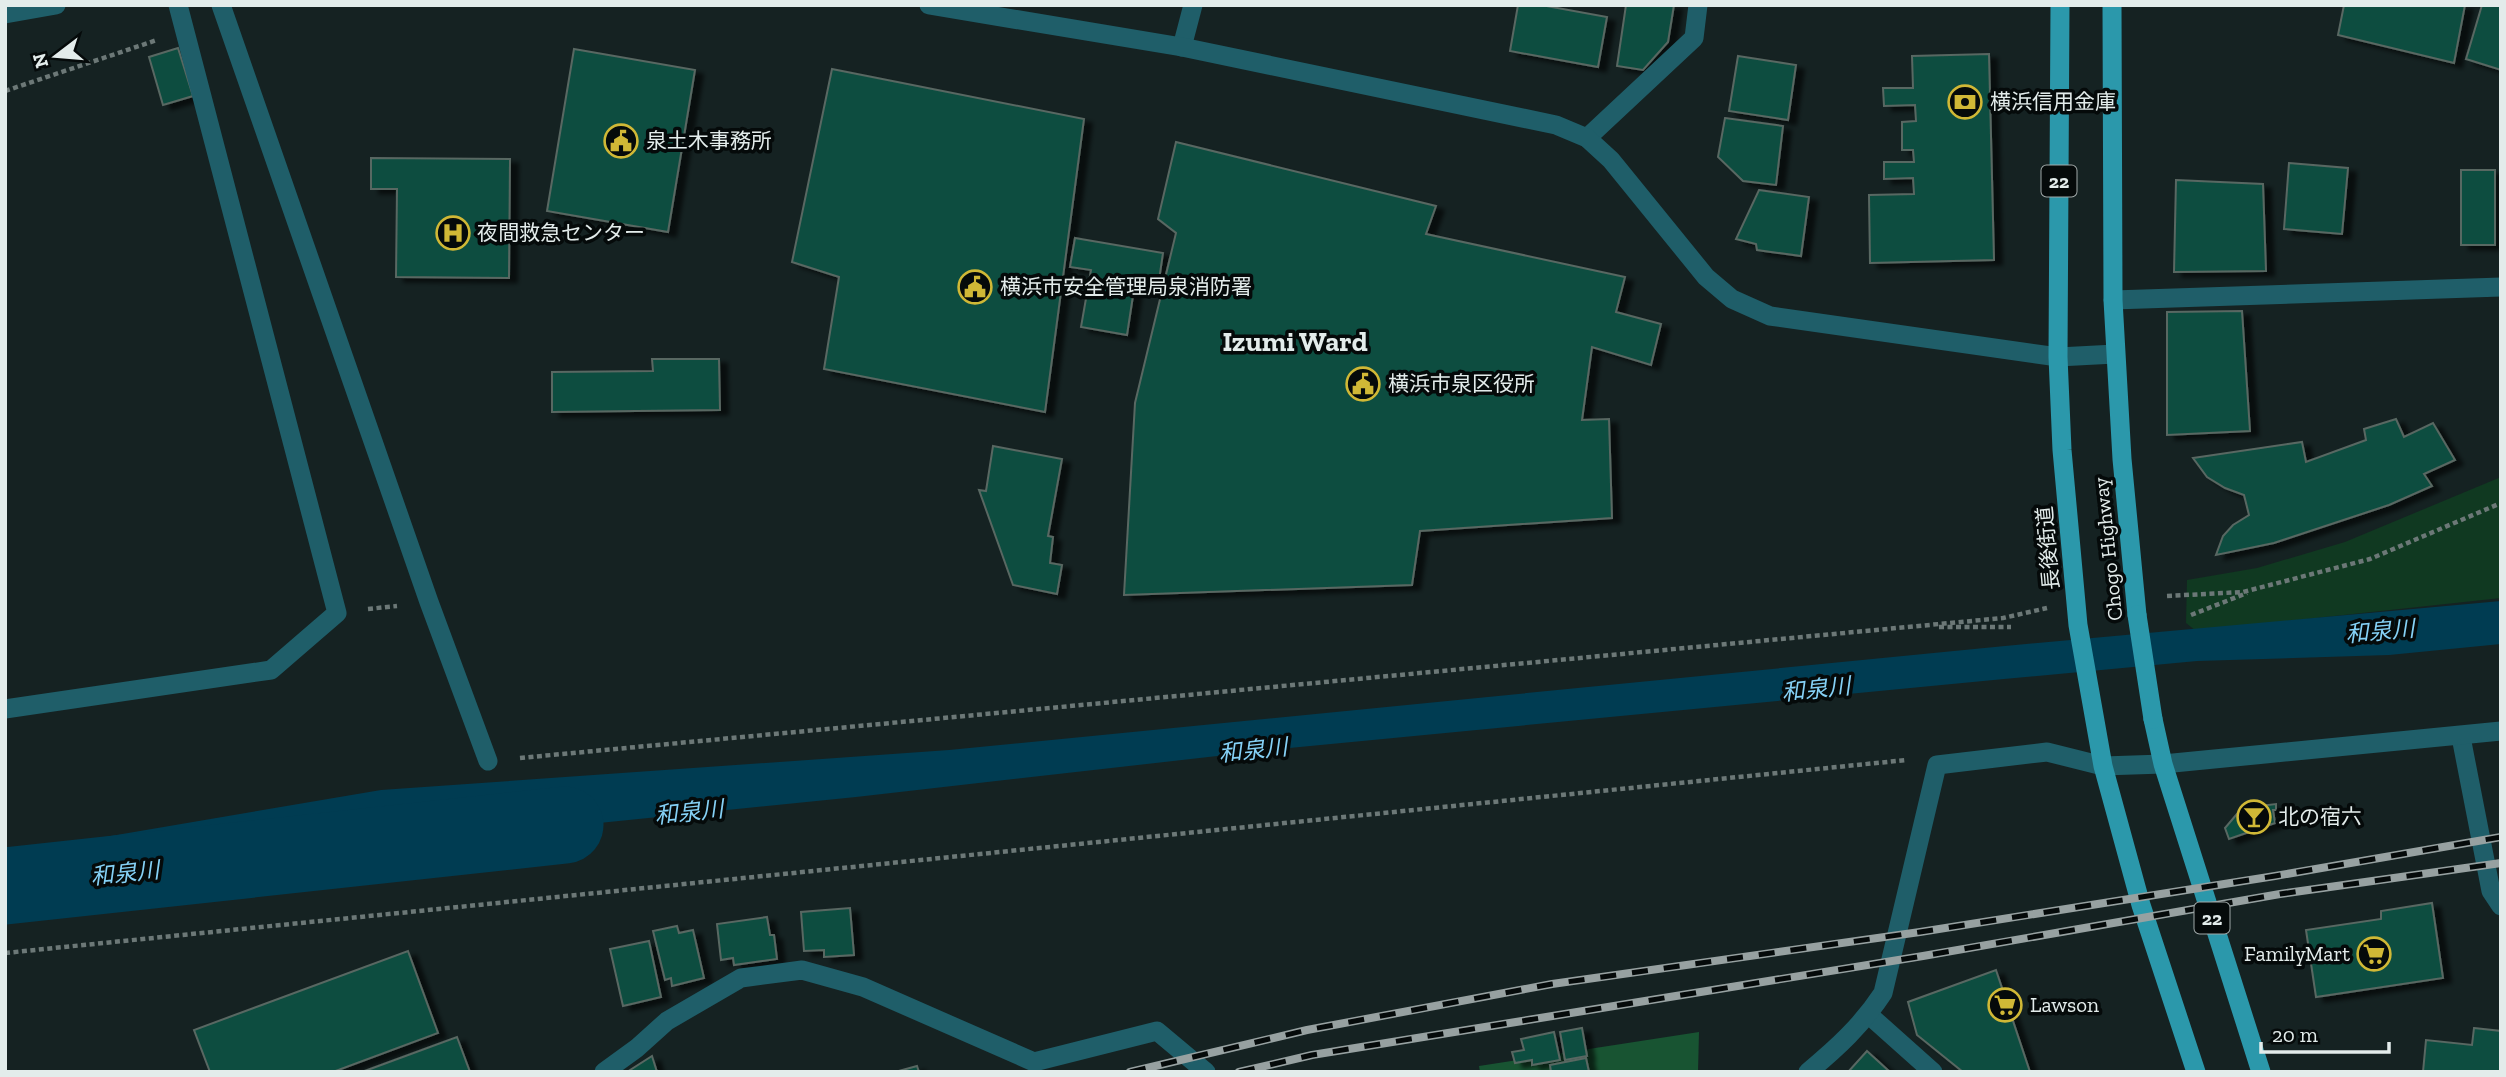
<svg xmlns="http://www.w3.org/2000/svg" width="2506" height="1077" font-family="'Zilla Slab','Noto Sans JP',serif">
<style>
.green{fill:#103921}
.forest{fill:#185432}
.water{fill:#003c52}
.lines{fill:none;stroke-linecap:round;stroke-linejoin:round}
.river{stroke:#003c52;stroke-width:77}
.building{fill:#0d4e40;stroke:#596762;stroke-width:2;filter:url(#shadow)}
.path{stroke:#6c7877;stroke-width:4.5;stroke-dasharray:5 3.5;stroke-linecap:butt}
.service{stroke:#1f5e69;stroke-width:19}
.minor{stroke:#1f5e69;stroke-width:19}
.tertiary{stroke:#1f5e69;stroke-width:19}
.primary{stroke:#2b98ab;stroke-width:19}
.rail-casing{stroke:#97a1a1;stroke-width:8}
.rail{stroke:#050a0a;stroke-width:5;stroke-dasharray:16;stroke-linecap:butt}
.primary-bridge{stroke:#2b98ab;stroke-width:19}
.labels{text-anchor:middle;stroke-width:7;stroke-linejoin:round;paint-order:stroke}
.shield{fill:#050a0a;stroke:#a0a8a8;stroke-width:2}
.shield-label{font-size:19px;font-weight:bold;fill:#e3eceb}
.poi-label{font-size:21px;fill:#e3eceb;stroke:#050a0a;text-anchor:start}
.street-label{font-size:21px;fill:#e3eceb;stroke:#050a0a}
.water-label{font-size:23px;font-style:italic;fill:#85d1f6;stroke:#050a0a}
.district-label{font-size:28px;font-weight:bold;fill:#e3eceb;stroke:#050a0a}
</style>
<defs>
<filter id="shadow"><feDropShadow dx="8" dy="4.5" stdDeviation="2" flood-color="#0009"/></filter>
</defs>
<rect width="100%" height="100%" fill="#152222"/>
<polygon class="green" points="2501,477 2501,598 2196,631 2186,623 2187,580 2257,568 2345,542"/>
<polygon class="forest" points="1699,1032 1698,1072 1480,1072 1479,1066"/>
<polygon class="water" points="2501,601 2501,644 2389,655 2197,661 2004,679 1279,749 856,797 255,858 5,886 5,854 381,790 949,750 2005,646"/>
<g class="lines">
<polyline class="river" points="5,886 565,825"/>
</g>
<g class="building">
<polygon points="1518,5 1541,5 1607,17 1598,67 1510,51"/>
<polygon points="1626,5 1674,5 1668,42 1643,70 1617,66"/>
<polygon points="2344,5 2465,5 2454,63 2338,35"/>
<polygon points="2482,5 2501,5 2501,70 2466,59"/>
<polygon points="178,48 193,96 163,105 149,57"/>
<polygon points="574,49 695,70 668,232 547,211"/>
<polygon points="1989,54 1994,260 1870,263 1869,195 1914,194 1913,178 1884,179 1884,162 1914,162 1913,150 1902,150 1902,122 1916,121 1915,105 1884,106 1883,88 1913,88 1912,56"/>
<polygon points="1738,56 1796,65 1788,120 1729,111"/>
<polygon points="832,69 1084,119 1045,412 824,369 839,277 792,262"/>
<polygon points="1725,118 1783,126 1776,185 1743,181 1718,157"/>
<polygon points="1176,142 1436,206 1426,234 1625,277 1616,312 1661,324 1651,365 1592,347 1582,420 1609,419 1612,518 1420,531 1412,585 1124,595 1135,403 1176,233 1158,219"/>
<polygon points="371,158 510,159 509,278 396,277 397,189 371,189"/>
<polygon points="2289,163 2348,168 2342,234 2284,229"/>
<rect x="2461" y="170" width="34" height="75"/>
<polygon points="2176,180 2263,184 2266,271 2174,272"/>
<polygon points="1759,190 1809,197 1801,256 1757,250 1756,244 1736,239"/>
<polygon points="1075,238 1163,253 1159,280 1136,276 1127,335 1081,327 1091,270 1070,267"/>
<polygon points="2242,311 2250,431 2167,435 2167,312"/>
<polygon points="652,359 719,359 720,410 552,412 552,372 653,371"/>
<polygon points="2396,419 2404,437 2433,423 2455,460 2424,474 2432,486 2389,505 2274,543 2216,555 2223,536 2233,525 2249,515 2244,495 2225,488 2207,477 2193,458 2302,442 2306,462 2366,440 2364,429"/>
<polygon points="993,446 1062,459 1048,536 1053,537 1050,563 1062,565 1057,594 1013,585 979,490 986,491"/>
<polygon points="2276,804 2276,810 2273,810 2275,823 2229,839 2225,828 2242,808"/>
<polygon points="2432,903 2443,978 2316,997 2306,930 2381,919 2381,911"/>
<polygon points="850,908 854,955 824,957 824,950 804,951 801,912"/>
<polygon points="767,917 770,935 774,935 777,959 734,965 733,958 721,960 717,924"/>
<polygon points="677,926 679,933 693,930 704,978 672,986 671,978 665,980 653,931"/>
<polygon points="649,941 661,997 623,1006 610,949"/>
<polygon points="408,951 438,1033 333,1072 210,1072 194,1030"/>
<polygon points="1996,970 2030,1072 1963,1072 1917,1035 1908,1002"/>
<polygon points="1582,1028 1587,1056 1565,1060 1560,1032"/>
<polygon points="2474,1028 2501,1031 2501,1072 2423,1072 2426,1040 2472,1045"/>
<polygon points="1554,1032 1560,1060 1532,1065 1532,1060 1515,1063 1512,1052 1524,1050 1521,1039"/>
<polygon points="457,1037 470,1072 362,1072"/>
<polygon points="1867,1051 1890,1072 1848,1072"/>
<polygon points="652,1056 657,1072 627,1072"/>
<polygon points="1586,1058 1589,1072 1551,1072 1550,1065"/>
<polygon points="917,1066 919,1072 895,1072"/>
</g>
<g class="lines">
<g class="path">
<polyline points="5,91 157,40"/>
<polyline points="2167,596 2243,592 2370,559 2501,503"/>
<polyline points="368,609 397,606"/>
<polyline points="2191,615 2247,593"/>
<polyline points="1939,627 2011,627"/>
<polyline points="520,758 2003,618 2047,608"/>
<polyline points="5,953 1906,760"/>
</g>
<g class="service">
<polyline points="5,709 271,670 337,613 178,5"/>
<polyline points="2461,737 2491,891 2501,906"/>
</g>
<g class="minor">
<polyline points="221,5 429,602 488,761"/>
<polyline points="1182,47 1193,5"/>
<polyline points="1587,138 1694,38 1698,5"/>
<polyline points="2113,300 2501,287"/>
<polyline points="1869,1015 1933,1072"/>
<polyline points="604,1072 637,1048 667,1021 741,978 802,970 863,987 1034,1062 1157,1031 1206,1072"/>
<path d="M1808,1072C1837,1048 1862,1025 1883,993L1937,765L2047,752L2103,766L2163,764"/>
</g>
<g class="tertiary">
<polyline points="929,5 1182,47 1556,125 1587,138 1611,160 1706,277 1732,299 1770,316 2058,357 2115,354"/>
<polyline points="5,14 56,5"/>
<polyline points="2163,764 2501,731"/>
</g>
<g class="primary">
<polyline points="2060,5 2058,357 2062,450 2078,625 2103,766 2141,905 2196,1072"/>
<polyline points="2112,5 2113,300 2122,459 2137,615"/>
<polyline points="2153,719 2163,764 2261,1072"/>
</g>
<defs>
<g id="rail">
<polyline points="1130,1072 1307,1030 1552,984 1920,932 2275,876 2501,837"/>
<polyline points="1239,1072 1312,1055 1923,956 2280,894 2501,863"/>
</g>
</defs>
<use href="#rail" class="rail-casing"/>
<use href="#rail" class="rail"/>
<polyline class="primary-bridge" points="2137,615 2153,719"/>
</g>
<defs>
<symbol id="bank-ring" viewBox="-11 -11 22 22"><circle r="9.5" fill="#050a0a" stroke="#d0b836" stroke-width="1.5"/><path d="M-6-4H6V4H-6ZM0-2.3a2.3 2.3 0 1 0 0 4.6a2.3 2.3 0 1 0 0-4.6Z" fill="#d0b836"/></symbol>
<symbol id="civic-ring" viewBox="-11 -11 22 22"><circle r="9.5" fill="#050a0a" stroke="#d0b836" stroke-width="1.5"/><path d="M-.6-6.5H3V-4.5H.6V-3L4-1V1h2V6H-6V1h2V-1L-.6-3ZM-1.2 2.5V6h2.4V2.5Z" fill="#d0b836"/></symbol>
<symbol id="hospital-ring" viewBox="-11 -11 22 22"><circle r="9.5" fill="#050a0a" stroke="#d0b836" stroke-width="1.5"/><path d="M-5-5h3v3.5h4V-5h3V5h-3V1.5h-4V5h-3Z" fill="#d0b836"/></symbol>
<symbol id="bar-ring" viewBox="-11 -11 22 22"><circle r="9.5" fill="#050a0a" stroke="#d0b836" stroke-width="1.5"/><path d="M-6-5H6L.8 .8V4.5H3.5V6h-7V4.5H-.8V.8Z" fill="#d0b836"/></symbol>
<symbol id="supermarket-ring" viewBox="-11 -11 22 22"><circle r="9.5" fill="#050a0a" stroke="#d0b836" stroke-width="1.5"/><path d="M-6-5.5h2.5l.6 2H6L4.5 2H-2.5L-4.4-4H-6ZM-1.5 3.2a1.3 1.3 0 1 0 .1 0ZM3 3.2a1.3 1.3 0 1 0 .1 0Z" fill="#d0b836"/></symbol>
</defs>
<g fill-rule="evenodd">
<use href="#bank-ring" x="1946" y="83" width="38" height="38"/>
<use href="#civic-ring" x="602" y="122" width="38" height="38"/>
<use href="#hospital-ring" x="434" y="214" width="38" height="38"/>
<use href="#civic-ring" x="956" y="268" width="38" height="38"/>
<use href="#civic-ring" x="1344" y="365" width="38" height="38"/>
<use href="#bar-ring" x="2235" y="798" width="38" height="38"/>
<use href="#supermarket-ring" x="2355" y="935" width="38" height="38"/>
<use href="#supermarket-ring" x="1986" y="986" width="38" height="38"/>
</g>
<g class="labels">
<g class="shield">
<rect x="2041.5" y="165.5" width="35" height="31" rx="5"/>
<rect x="2194.5" y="902.5" width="35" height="31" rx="5"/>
</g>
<g class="shield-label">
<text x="2059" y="188">22</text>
<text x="2212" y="925">22</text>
</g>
<g class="poi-label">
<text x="1990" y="109">横浜信用金庫</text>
<text x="646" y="148">泉土木事務所</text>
<text x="477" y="240">夜間救急センター</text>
<text x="1000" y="294">横浜市安全管理局泉消防署</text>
<text x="1388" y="391">横浜市泉区役所</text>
<text x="2278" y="824">北の宿六</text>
<text x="2350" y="961" text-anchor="end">FamilyMart</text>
<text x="2030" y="1012">Lawson</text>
</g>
<g class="street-label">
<text transform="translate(2048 548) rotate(-95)" y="7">長後街道</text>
<text transform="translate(2108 549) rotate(-96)" y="7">Chogo Highway</text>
</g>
<g class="water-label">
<text transform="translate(2380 631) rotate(-5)" y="8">和泉川</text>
<text transform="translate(1816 689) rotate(-6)" y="8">和泉川</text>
<text transform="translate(1253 750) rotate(-6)" y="8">和泉川</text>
<text transform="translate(689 812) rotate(-6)" y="8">和泉川</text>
<text transform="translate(125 873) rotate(-6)" y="8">和泉川</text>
</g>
<g class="district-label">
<text x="1295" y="351">Izumi Ward</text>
</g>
</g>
<rect width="2506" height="1077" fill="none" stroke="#e3eceb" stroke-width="14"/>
<g transform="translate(56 56) rotate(254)" stroke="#050a0a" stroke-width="5" paint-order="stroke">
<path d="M0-5L12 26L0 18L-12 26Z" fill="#e3eceb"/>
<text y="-10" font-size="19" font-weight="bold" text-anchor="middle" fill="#e3eceb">N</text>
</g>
<path d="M2261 1042v10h128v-10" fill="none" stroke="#e3eceb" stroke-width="3.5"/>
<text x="2272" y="1042" font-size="21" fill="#e3eceb" stroke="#050a0a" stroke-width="5" paint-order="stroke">20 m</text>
</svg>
